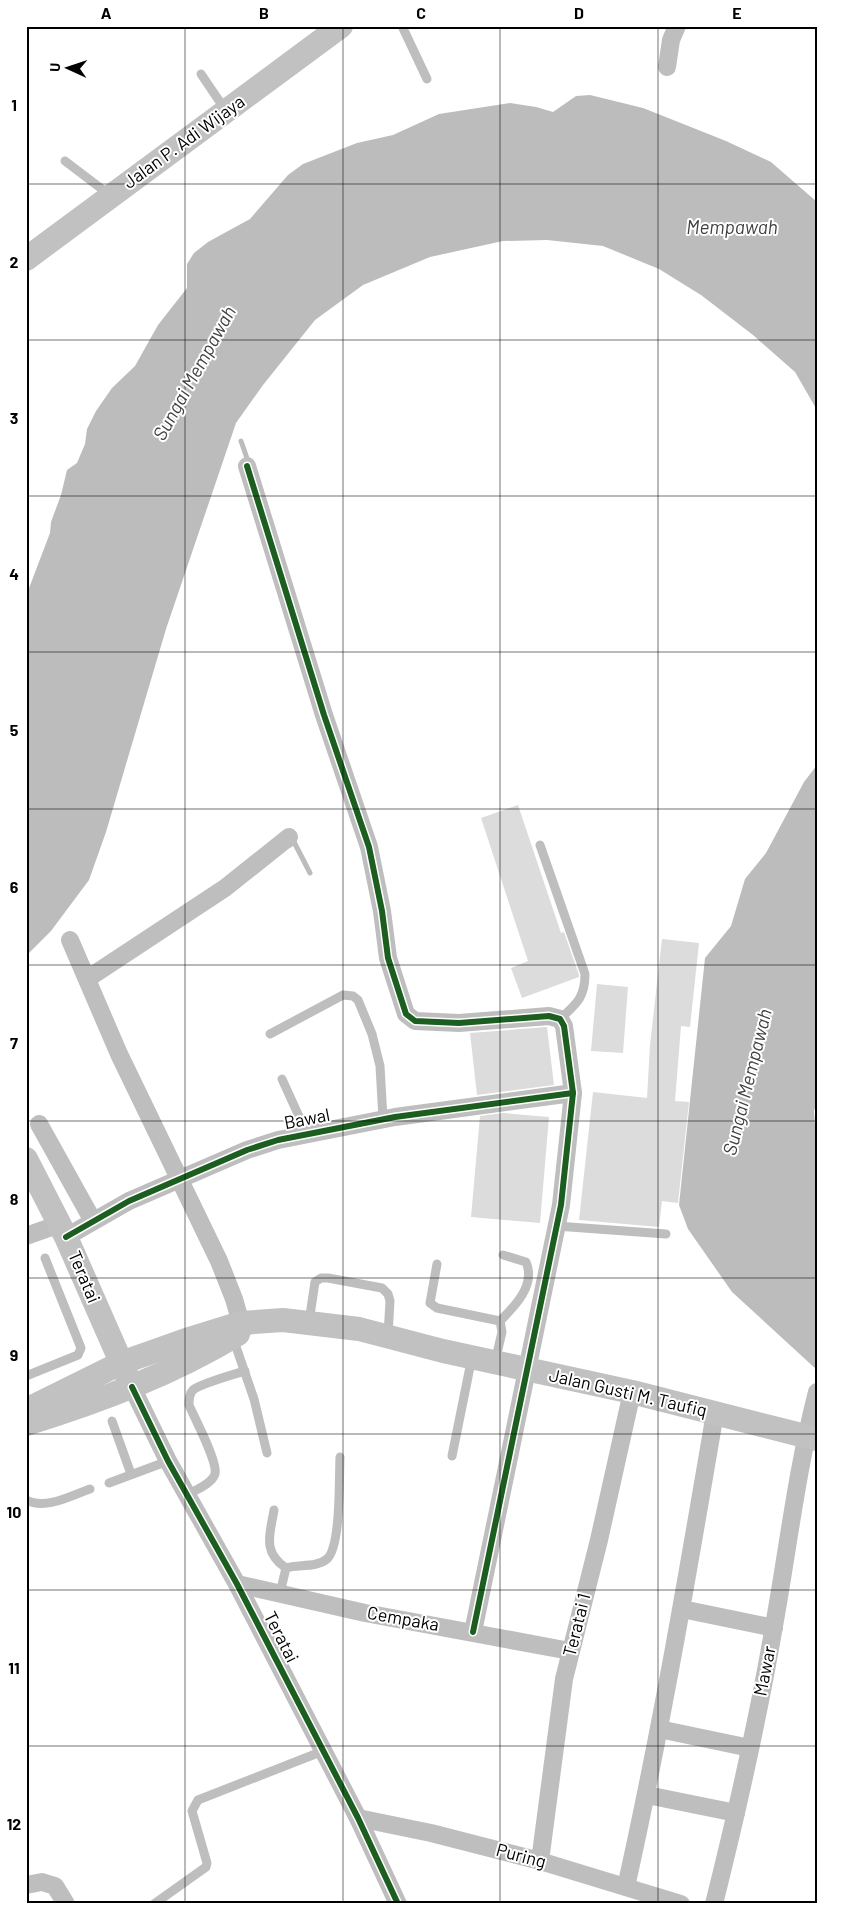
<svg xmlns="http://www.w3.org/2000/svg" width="843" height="1930" font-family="Barlow,sans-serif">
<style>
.water{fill:#bcbcbc}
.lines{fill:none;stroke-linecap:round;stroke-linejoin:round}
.stream{stroke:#bcbcbc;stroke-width:5}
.building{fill:#dcdcdc}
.service{stroke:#bebebe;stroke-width:9}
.minor{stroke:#bebebe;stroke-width:18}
.secondary{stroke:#c1c1c1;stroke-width:24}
.cycleway-casing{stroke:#fff;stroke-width:9}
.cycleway{stroke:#1b5e20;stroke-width:6}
.grid{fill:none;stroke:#000;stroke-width:1;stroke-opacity:0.55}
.labels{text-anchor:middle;stroke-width:4;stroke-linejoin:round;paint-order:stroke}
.street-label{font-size:18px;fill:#000;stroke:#fff}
.water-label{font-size:19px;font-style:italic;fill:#404040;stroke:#fff}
.neatline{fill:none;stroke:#000;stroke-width:2}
.grid-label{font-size:16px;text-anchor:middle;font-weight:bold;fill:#000}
</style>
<rect width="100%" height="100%" fill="#fff"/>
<g class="water">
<polygon points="590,95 643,108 726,141 771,162 817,202 817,410 795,372 753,335 701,295 659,269 603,246 547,240 503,241 430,257 363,285 315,320 263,385 236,423 166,629 106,832 89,880 51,931 26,956 26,596 50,533 51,522 61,495 67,470 77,463 85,444 87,429 96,411 112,388 135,366 158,325 187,288 187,264 194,253 208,242 250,219 288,175 303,164 357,143 393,135 439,114 510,103 536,107 553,112 576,96"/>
<polygon points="817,765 817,1102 814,1111 817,1152 817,1370 732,1292 688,1229 679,1205 705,958 731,926 745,879 766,853 804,782"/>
</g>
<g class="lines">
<g class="stream">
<polyline points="241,441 249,464"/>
<polyline points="290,845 294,842 310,873"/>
</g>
</g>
<g class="building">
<polygon points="518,805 561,933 564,932 579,975 579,977 522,998 511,968 528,961 481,818"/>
<polygon points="662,939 699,943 690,1027 681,1026 675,1101 689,1102 678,1203 662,1201 659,1227 579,1220 593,1092 647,1098 650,1045"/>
<polygon points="597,984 628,987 623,1053 591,1051"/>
<polygon points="547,1027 554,1085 477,1095 470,1033"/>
<polygon points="503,1113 549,1117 540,1223 471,1217 480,1116"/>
</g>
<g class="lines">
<g class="service">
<polyline points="402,26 427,79"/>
<polyline points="201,74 226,111"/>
<polyline points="65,161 111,196"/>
<path d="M540,845L585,974C585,998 576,1004 560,1019"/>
<polyline points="270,1034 343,995 353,996 358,1000 372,1034 380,1066 383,1119"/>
<polyline points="282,1079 307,1134"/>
<polyline points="556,1226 666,1234"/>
<polyline points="437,1264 430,1303 437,1308 500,1321 502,1332 495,1362"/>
<path d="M500,1321C515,1306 536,1285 526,1262L503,1255"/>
<polyline points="309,1322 315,1282 321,1278 328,1278 382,1288 388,1294 390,1301 388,1335"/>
<polyline points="233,1338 254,1399 267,1453"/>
<polyline points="26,1376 78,1355 81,1348 45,1258"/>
<polyline points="112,1421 131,1474"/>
<polyline points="452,1456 472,1357"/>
<polyline points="109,1483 168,1461"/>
<path d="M187,1495C195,1490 212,1484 215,1474C218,1462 195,1419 189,1405C189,1400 189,1394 193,1390C200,1384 235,1374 245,1371"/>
<path d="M26,1500C46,1510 70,1496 90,1489"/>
<path d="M274,1510C270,1534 262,1552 286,1568"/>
<path d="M280,1593L286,1568C298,1564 316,1568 327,1559C341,1547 339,1478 340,1457"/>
<polyline points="154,1904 206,1867 207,1863 192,1811 198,1800 323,1751"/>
</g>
<g class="minor">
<polyline points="667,67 671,40 677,26"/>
<polyline points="247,466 324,715 369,847 382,911 388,958 406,1014 415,1021 459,1023 549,1016 560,1019 564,1026 573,1093 561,1205 473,1632"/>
<polyline points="70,940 119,1054 219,1261 234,1299 243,1330"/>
<polyline points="87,979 225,888 289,837"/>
<polyline points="39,1124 93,1221"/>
<polyline points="26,1236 60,1224"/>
<polyline points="66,1237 129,1201 247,1150 278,1140 395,1117 573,1093"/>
<polyline points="132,1387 168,1461 237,1584 358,1818 398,1904"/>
<polyline points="237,1584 365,1613 570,1651"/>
<polyline points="682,1609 774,1628"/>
<polyline points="659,1729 750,1748"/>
<polyline points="647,1795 736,1813"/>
<polyline points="358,1818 431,1833 540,1861 681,1904"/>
<polyline points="540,1861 564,1679 599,1540 632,1392"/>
<polyline points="26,1885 42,1882 55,1886 66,1904"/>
<path d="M626,1887C661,1730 688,1572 715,1413"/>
<path d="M714,1904C737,1812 758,1719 774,1626C788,1548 797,1469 817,1392"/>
</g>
<g class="secondary">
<polyline points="26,259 341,26"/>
<polyline points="26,1159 66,1237 128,1378"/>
<polyline points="26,1410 121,1363 186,1340 241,1323 283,1320 359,1329 443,1351 632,1392 817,1439"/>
<path d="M26,1424C100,1401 172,1374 238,1334"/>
</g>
<defs>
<g id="cycleway">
<polyline points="247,466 324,715 369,847 382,911 388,958 406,1014 415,1021 459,1023 549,1016 560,1019 564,1026 573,1093 561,1205 473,1632"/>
<polyline points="66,1237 129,1201 247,1150 278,1140 395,1117 573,1093"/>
<polyline points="132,1387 168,1461 237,1584 358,1818 398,1904"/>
</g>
</defs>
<use href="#cycleway" class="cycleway-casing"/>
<use href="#cycleway" class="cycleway"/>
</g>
<path class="grid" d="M185,26V1904M343,26V1904M500,26V1904M658,26V1904M26,184H817M26,340H817M26,496H817M26,652H817M26,809H817M26,965H817M26,1121H817M26,1278H817M26,1434H817M26,1590H817M26,1746H817"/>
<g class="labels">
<g class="street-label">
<text transform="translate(184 142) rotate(-36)" y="6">Jalan P. Adi Wijaya</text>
<text transform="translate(307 1119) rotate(-11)" y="6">Bawal</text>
<text transform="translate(84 1277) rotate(67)" y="6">Teratai</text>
<text transform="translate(628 1393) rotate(13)" y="6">Jalan Gusti M. Taufiq</text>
<text transform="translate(403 1619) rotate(10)" y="6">Cempaka</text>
<text transform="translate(577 1625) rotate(-76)" y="6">Teratai 1</text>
<text transform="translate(281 1637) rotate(63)" y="6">Teratai</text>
<text transform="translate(765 1671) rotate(-79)" y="6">Mawar</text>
<text transform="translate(521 1856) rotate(15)" y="6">Puring</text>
</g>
<g class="water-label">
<text x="732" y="234">Mempawah</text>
<text transform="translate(194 373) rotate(-61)" y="7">Sungai Mempawah</text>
<text transform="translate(747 1082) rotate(-76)" y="7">Sungai Mempawah</text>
</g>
</g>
<rect width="843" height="1930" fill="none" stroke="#ffffff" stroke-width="55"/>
<g transform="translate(68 68) rotate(273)" stroke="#ffffff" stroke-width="4" paint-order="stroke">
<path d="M0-4L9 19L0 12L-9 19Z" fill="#000000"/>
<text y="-8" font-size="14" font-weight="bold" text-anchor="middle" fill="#000000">U</text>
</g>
<rect x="28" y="28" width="788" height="1874" class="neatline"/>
<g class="grid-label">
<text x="106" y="19">A</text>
<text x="264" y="19">B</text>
<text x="421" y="19">C</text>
<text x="579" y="19">D</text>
<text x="737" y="19">E</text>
<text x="14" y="111">1</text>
<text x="14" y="268">2</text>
<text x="14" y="424">3</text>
<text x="14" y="580">4</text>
<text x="14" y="736">5</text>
<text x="14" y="893">6</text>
<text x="14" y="1049">7</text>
<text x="14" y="1205">8</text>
<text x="14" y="1361">9</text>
<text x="14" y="1518">10</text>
<text x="14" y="1674">11</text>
<text x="14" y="1830">12</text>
</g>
</svg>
